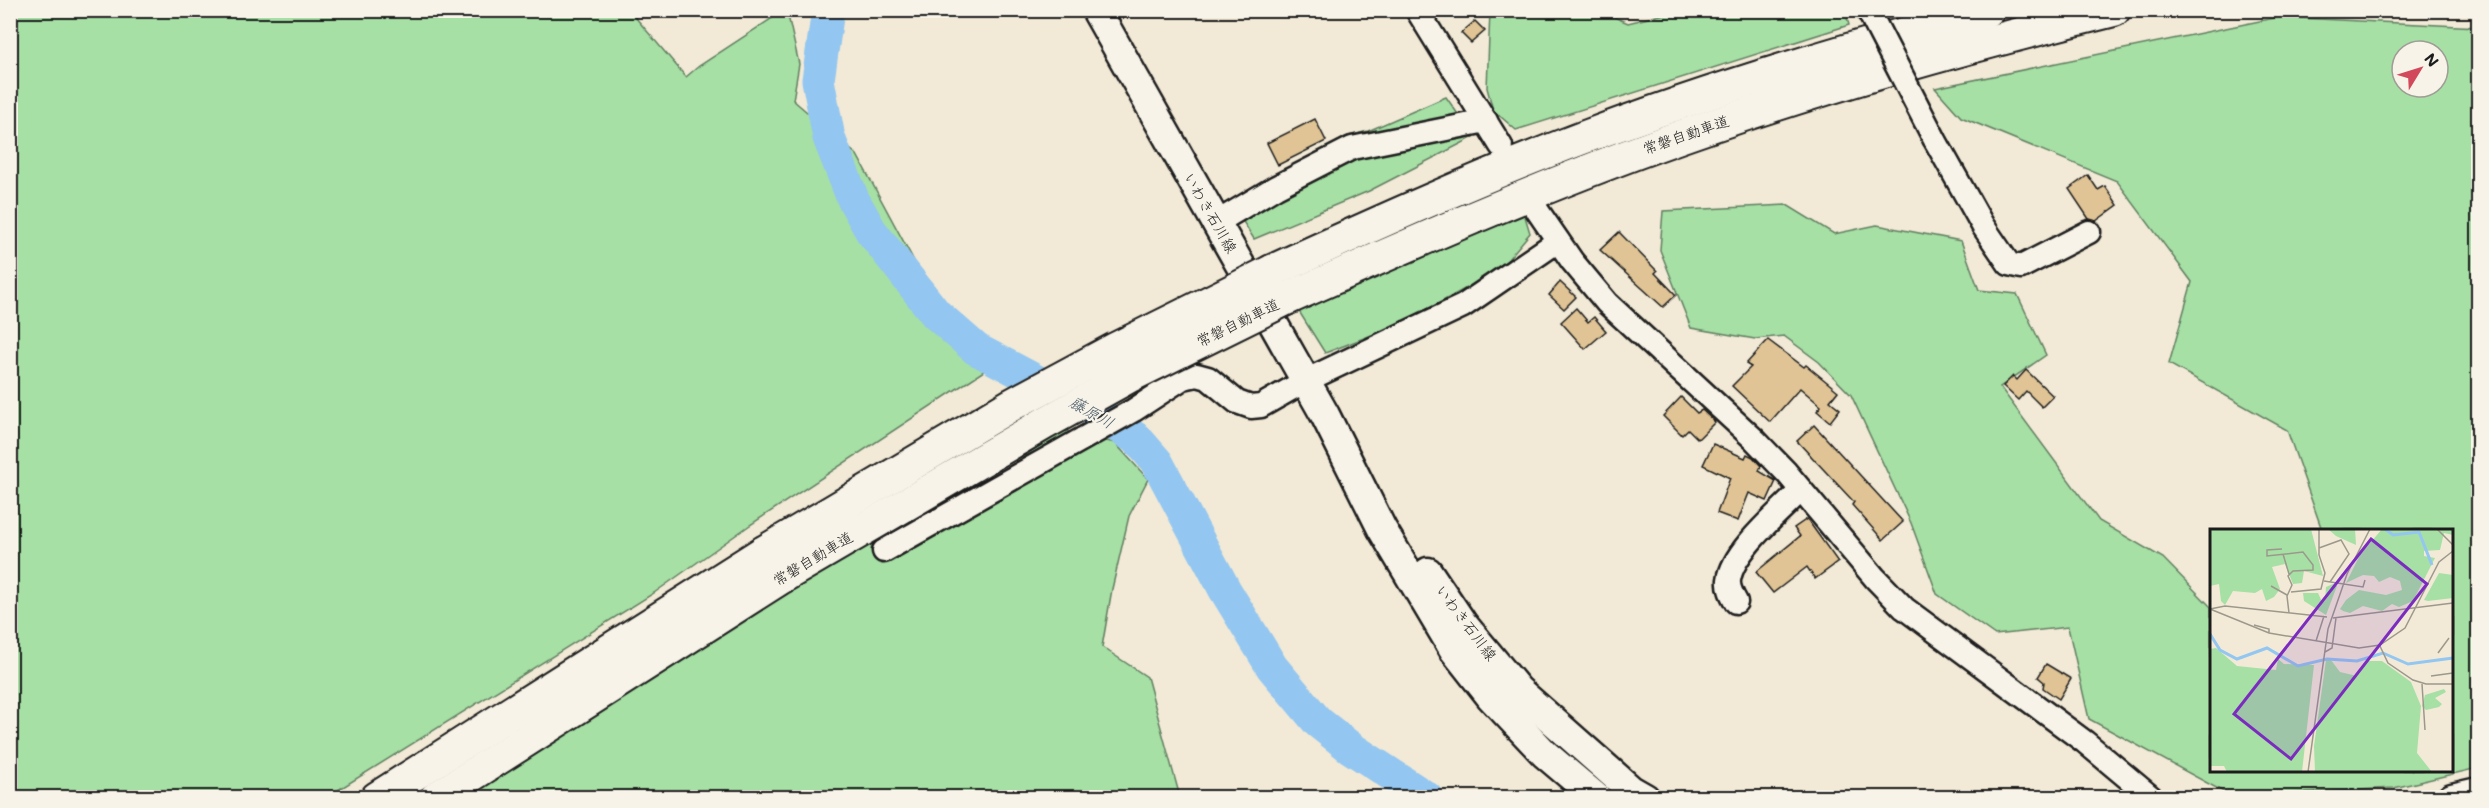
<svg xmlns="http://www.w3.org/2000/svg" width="2489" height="808" font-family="Mali,'Klee One',sans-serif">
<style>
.green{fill:#a6e0a5;stroke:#617e60;stroke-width:1.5;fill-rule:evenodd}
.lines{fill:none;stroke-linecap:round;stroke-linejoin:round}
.river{stroke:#93c6f0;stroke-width:33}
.building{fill:#e0c495;stroke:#1c1c1c;stroke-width:1.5}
.minor-casing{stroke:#1c1c1c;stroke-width:27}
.major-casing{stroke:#1c1c1c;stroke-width:33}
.highway-casing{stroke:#1c1c1c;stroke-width:36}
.minor{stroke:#f7f3e8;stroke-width:22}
.major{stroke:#f7f3e8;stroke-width:28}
.highway{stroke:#f7f3e8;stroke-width:32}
.minor-bridge-casing{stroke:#1c1c1c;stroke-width:27;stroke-linecap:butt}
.highway-bridge-casing{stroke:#1c1c1c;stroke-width:36;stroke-linecap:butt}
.minor-bridge{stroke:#f7f3e8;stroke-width:22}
.highway-bridge{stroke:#f7f3e8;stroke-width:32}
.labels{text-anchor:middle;stroke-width:4.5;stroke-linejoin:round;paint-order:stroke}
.street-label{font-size:15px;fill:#1c1c1c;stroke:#f7f3e8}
.water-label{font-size:16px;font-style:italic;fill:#465866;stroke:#f7f3e8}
.inset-river{fill:none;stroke:#93c6f0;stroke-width:3}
.inset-road{fill:none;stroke:#9c988c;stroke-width:1.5}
.view{fill:#7b2cbf;fill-opacity:0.15;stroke:#7b2cbf;stroke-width:3}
.inset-edge{fill:none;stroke:#1c1c1c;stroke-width:3}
</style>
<rect width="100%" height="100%" fill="#f2ead7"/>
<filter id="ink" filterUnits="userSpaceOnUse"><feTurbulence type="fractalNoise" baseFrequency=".0167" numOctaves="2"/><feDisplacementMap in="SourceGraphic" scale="12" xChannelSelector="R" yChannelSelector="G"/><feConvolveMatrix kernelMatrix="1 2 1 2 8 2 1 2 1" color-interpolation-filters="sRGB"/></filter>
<g filter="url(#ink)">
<g class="green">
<polygon points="10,11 630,11 686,77 699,66 783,11 787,11 799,64 793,100 857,155 920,272 987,369 750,525 654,593 327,797 11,797"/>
<polygon points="1845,11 1849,25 1516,130 1493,110 1487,88 1490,11 1600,11 1628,23 1664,14 1667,11"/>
<path d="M2279,17L2478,27V768L2394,788L2233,797L2089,719L2068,627L1995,635L1937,594L1911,523L1851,395L1819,362L1784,336L1755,339L1691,328L1660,250L1663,211L1787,205L1834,234L1877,225L1961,241L1979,290L2017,294L2046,355L2000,387L2099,521L2163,558L2211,607L2212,770H2452V530H2322L2287,430L2169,364L2192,282L2117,181L1961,117L1935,88ZM2402,51H2438V87H2402Z"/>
<polygon points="1446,97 1474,137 1369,191 1254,239 1242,220 1345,137 1368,131"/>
<polygon points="1523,210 1530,233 1499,270 1403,323 1325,353 1295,305"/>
<polygon points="1060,430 1115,443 1148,479 1129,516 1112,589 1102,647 1147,677 1180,797 463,798 870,530 1007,469"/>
</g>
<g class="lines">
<polyline class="river" points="828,10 818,80 829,138 853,199 871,231 936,314 976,349 1095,412 1137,439 1157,462 1225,590 1272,667 1318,722 1351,748 1427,798"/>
</g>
<g class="building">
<polygon points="1475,21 1485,31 1471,43 1461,33"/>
<polygon points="1315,119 1326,141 1278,165 1267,143"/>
<polygon points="2088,175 2098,190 2105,186 2118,205 2096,221 2089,219 2069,189"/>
<polygon points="1619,232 1657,271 1655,273 1676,295 1663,307 1600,250"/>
<polygon points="1560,282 1576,297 1564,309 1549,295"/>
<polygon points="1576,308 1588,322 1594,317 1606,331 1585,349 1561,322"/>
<polygon points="1768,340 1804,367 1806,365 1838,391 1830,401 1840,409 1830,422 1817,411 1821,406 1800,388 1770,422 1732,386 1751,367 1746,364"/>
<polygon points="2026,370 2053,396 2042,407 2026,391 2018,400 2003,386 2013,376 2017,380"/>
<polygon points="1681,397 1697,413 1702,410 1715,422 1698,439 1688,429 1682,435 1663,416"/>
<polygon points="1814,425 1903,522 1883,540 1852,505 1854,502 1797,441"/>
<polygon points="1713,444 1745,458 1747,454 1753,457 1761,466 1759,471 1776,481 1767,501 1749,493 1738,521 1717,513 1730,478 1703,465"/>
<polygon points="1807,519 1838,562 1815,579 1807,567 1773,593 1756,572 1800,536 1794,528"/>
<polygon points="2046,664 2071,679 2059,699 2043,688 2044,682 2038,677"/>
</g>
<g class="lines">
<defs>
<g id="minor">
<polyline points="1417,10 1501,146"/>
<polyline points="1935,140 1983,226 2009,264 2021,267 2089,232"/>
<polyline points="1537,210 1572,261 1607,303 1755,440 1786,472 1875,578 1904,608 2085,742 2152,798"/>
<polyline points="1216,223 1276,187 1352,148 1486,121"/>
<polyline points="884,551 1134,410 1183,378 1197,375 1208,378 1237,402 1251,407 1261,406 1305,381 1463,306 1558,241"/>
<path d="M1736,602C1732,595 1728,588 1729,580C1733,550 1780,512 1801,490"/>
</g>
<g id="major">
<polyline points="1096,10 1325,415 1382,529 1454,650 1491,697 1545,754 1597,798"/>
<polyline points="1428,572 1463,624 1518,690 1631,790 1645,798"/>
<polyline points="2452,798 2478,792"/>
</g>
<g id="highway">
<path d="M1272,271C1375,224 1479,177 1585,137C1717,87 1852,48 1988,10"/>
<path d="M1286,299C1424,238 1562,177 1705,128C1839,82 1976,44 2114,10"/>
<polyline points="377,798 764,552"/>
<polyline points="436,798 782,577"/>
</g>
</defs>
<use href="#minor" class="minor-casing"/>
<use href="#major" class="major-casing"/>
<use href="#highway" class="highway-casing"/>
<use href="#minor" class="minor"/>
<use href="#major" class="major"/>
<use href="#highway" class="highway"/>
<defs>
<polyline id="minor-bridge" points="1868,10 1935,140"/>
<g id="highway-bridge">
<polyline points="764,552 1013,404 1115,349 1272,271"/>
<polyline points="782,577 1045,423 1128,377 1286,299"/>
</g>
</defs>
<use href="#minor-bridge" class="minor-bridge-casing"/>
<use href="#highway-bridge" class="highway-bridge-casing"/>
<use href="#minor-bridge" class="minor-bridge"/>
<use href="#highway-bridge" class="highway-bridge"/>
</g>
</g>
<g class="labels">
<g class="street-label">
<text transform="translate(1686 135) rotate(-19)" y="5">常磐自動車道</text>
<text transform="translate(1210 213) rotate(60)" y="5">いわき石川線</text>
<text transform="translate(1238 323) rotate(-26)" y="5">常磐自動車道</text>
<text transform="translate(813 559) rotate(-31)" y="5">常磐自動車道</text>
<text transform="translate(1466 623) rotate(53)" y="5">いわき石川線</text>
</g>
<g class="water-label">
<text transform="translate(1092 412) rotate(30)" y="6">藤原川</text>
</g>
</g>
<g transform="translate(2210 529)">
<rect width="243" height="243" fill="#f2ead7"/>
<path d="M0,0H101L113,47L94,42L92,54L83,55L75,35L62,38L70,60L64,68L56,72L52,60L45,64L23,62L15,76L11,72L9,55L0,57ZM118,0H145L146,16L126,7ZM172,0H243V6L234,4L230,21L214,22V27L225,29L203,72L189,78L182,75L172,82L153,77L140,84L133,82L130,80L136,71L149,61L176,66L192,61L190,52L180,48L169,53L164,47L153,46L136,54L150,26ZM229,44L243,46V69L218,72L214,71ZM123,55L127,57L116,86L94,72L93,64H108L112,73L115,72L116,58ZM6,119L27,137L66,141L68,130L74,135L104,136L92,243H17L14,237H0V120ZM116,131H121L130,143L147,147L157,132H172L201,153L211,177L207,224L222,243H105L104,217ZM234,160L236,163L225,169L232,175L229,178L216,181L212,177L215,166Z" fill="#a6e0a5"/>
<path class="inset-river" d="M175,0L183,6L209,3L222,36M0,105L10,121L27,130L57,119L88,137L117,130L147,132L173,124L198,135L243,129"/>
<path class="inset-road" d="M227,0L243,16M109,19L131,11L139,25L120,53M72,20L57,21V27L93,23L103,36V41L83,42L78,47L82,56L77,67L79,84M73,25L79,45M114,52L153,58L155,51M61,57L77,66M81,63L111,60L115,44L109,26V0M0,80L15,77L117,88M0,80L59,104L149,119L170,116L195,99L229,33L243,22M123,89L243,74M44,96L59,100V104M106,112L114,87M169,115L178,134L203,151L216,155H243M115,123L122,119L126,89M228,124L239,109M221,147L243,144M212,155L215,201M98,243L118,100L137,45L160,0"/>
<path class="view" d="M161,10L217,55L81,230L24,185Z"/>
<rect width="243" height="243" class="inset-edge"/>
</g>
<rect width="2489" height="808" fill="none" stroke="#f7f3e8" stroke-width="36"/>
<rect x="18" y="18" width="2453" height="772" fill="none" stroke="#1c1c1c" stroke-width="2" filter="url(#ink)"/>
<g transform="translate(2420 69) rotate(52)"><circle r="28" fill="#f7f3e8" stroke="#9f9d96" stroke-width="1.5"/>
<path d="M0-4.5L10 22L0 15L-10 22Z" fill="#d1495b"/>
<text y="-9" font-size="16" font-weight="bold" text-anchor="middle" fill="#1c1c1c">N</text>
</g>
</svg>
